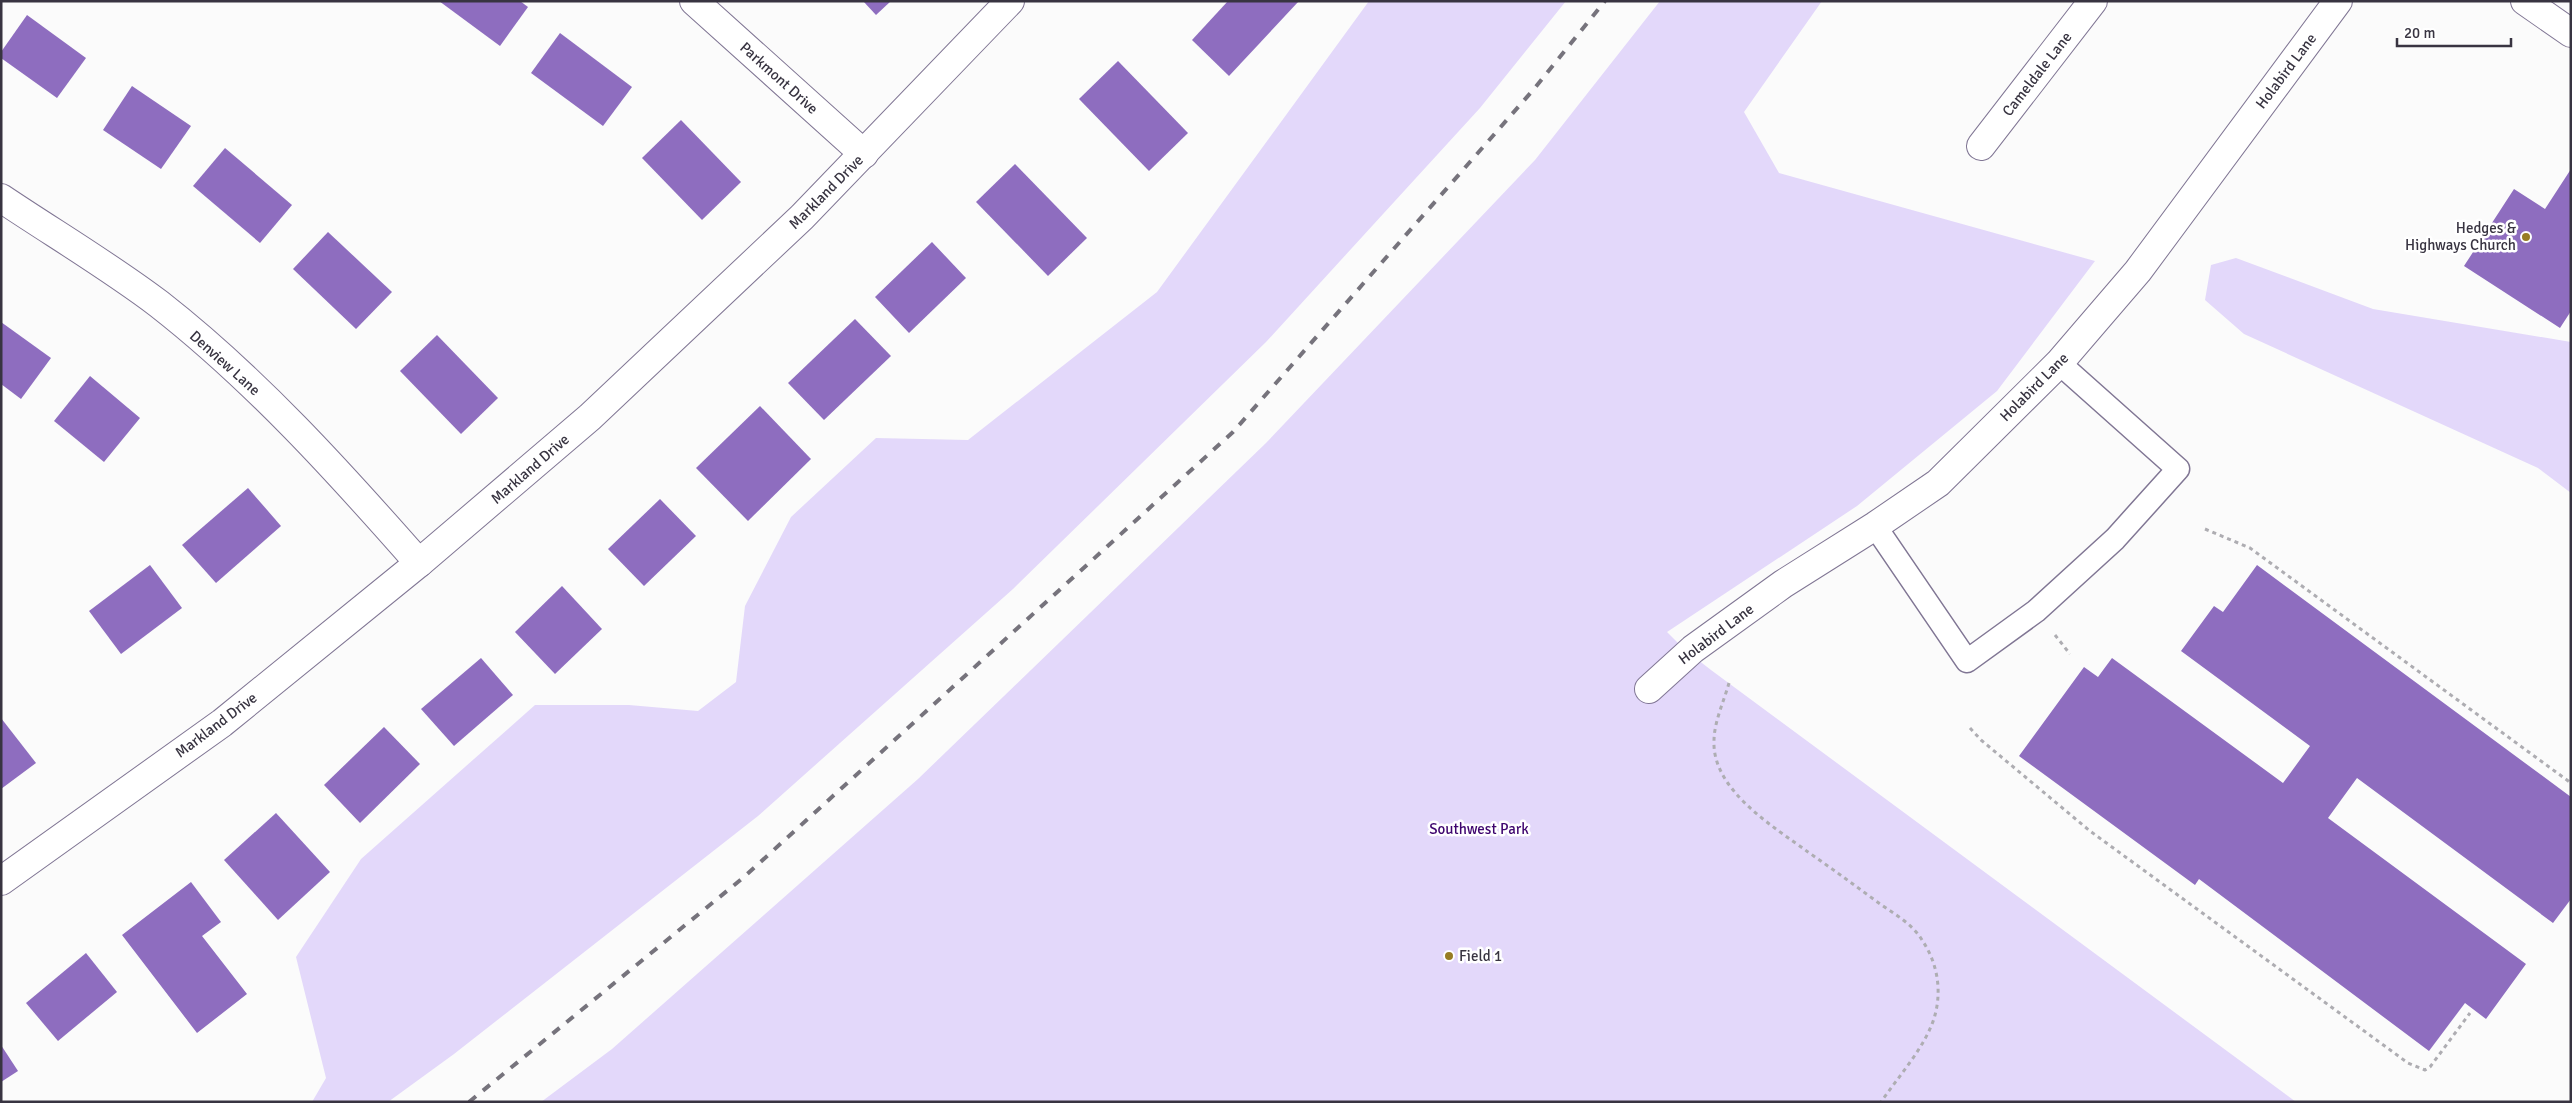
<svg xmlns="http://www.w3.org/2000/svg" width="2572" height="1103" font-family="Signika,sans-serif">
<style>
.green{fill:#e3d8fa}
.building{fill:#8e6dbf}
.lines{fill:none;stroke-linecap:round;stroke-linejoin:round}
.lane-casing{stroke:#807694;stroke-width:25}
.street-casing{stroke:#807694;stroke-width:30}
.path{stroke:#aeadb2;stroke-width:3;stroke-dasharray:4 4;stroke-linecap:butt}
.lane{stroke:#fff;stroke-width:22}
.street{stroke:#fff;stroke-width:28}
.rail{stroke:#76737c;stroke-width:4;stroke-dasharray:9 9;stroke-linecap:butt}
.poi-dot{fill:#977c24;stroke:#fff;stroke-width:2}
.labels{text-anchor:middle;stroke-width:5;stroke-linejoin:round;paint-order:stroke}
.street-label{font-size:15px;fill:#383441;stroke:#fff}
.poi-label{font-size:15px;fill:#383441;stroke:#fff;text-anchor:end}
.park-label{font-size:15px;fill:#3e056e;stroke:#fff}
</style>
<rect width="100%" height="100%" fill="#fbfbfb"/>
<g class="green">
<polygon points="1369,1 1566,1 1480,108 1266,342 1013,589 758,816 454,1054 388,1102 312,1102 326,1078 296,957 361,859 535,705 629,705 698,711 736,682 745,606 791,517 876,438 968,440 1157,292"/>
<polygon points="1660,1 1822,1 1744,112 1779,173 2095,261 1997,391 1857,506 1667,632 1684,649 1711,670 2296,1102 541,1102 612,1049 918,779 1266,443 1535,160"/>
<polygon points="2236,258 2373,309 2571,342 2571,493 2538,468 2244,334 2205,300 2211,265"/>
</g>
<g class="building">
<polygon points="439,1 520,1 528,7 500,46"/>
<polygon points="863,1 891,1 876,15"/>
<polygon points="1228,1 1299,1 1229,76 1192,40"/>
<polygon points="27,15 86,58 57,98 1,58 1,52"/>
<polygon points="560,33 632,87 603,126 531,73"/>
<polygon points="1118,61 1188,133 1149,171 1079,99"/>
<polygon points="132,86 191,126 161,169 103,130"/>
<polygon points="681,120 741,182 702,220 642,158"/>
<polygon points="225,148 292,205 260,243 193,186"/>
<polygon points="1015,164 1087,238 1048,276 976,202"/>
<polygon points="2571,169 2571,311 2560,328 2464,266 2514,189 2545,209"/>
<polygon points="328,232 392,292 356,329 293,269"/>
<polygon points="932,242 966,278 909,333 875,297"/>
<polygon points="855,319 891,356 824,420 788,383"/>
<polygon points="1,322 51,358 21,399 1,384"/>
<polygon points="437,335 498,398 461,434 400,371"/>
<polygon points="90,376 140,418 104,462 54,421"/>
<polygon points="760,406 811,459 748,521 696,468"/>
<polygon points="248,488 281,526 216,583 182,545"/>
<polygon points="660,499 696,536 644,586 608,549"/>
<polygon points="150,565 182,608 121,654 89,611"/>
<polygon points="2257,565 2571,797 2571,899 2553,923 2357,778 2328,818 2526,964 2486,1019 2465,1003 2429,1051 2199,879 2195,885 2019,756 2084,667 2098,677 2112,658 2283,783 2310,746 2181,651 2214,606 2223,612"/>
<polygon points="562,586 602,629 555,674 515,632"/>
<polygon points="481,658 513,695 454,746 421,709"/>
<polygon points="1,718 36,763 1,789"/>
<polygon points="384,727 420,764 360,823 324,785"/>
<polygon points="276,813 330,872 278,920 224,860"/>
<polygon points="191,882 221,922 202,936 247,994 197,1033 122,935"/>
<polygon points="86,953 117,992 58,1041 26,1003"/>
<polygon points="1,1045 18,1071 1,1082"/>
</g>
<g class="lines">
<defs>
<polyline id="lane" points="1875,526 1967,661 2036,611 2115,539 2178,469 2059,363"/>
<g id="street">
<polyline points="694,1 864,154"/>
<polyline points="2525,1 2571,33"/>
<polyline points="1981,146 2093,1"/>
<path d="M1,198C53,233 109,266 159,304C255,379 339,472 419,563"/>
<polyline points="1649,689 1693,649 1783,584 1875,526 1938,483 2059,363 2138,271 2338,1"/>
<polyline points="1,881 222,723 419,563 590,417 802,217 1010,1"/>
</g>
</defs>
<use href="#lane" class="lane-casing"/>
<use href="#street" class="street-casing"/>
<g class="path">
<polyline points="2205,529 2250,548 2571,783"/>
<polyline points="2055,635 2070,654"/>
<path d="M1729,683C1724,701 1714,722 1714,741C1712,790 1774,827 1808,852C1831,868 1853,884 1876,901C1891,912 1912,923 1922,940C1937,962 1942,989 1935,1015C1927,1045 1898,1077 1881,1102"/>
<polyline points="1970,728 1981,740 2090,831 2408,1063 2425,1070 2430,1067 2470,1013"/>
</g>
<use href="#lane" class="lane"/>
<use href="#street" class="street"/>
<polyline class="rail" points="469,1102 744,877 1233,432 1534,89 1605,1"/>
</g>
<g class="poi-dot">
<circle cx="2526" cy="237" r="5"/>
<circle cx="1449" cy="956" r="5"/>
</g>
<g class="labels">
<g class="street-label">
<text transform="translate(2286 71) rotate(-53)" y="5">Holabird Lane</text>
<text transform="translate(2037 74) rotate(-52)" y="5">Cameldale Lane</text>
<text transform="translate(779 78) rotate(42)" y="5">Parkmont Drive</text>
<text transform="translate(826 192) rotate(-45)" y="5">Markland Drive</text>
<text transform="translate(225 363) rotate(42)" y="5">Denview Lane</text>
<text transform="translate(2034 387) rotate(-45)" y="5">Holabird Lane</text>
<text transform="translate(530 469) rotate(-41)" y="5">Markland Drive</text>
<text transform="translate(1716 634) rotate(-37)" y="5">Holabird Lane</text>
<text transform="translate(216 725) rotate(-37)" y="5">Markland Drive</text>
</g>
<g class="poi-label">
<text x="2516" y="233">Hedges &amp;<tspan x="2516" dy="17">Highways Church</tspan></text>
<text x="1459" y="961" text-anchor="start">Field 1</text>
</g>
<g class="park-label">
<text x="1479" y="834">Southwest Park</text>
</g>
</g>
<rect width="2572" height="1103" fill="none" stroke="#383441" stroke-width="5"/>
<path d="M2397 38v8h114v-8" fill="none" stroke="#383441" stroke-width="2.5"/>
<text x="2404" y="38" font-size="15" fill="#383441" stroke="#ffffff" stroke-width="4" paint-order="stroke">20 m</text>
</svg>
